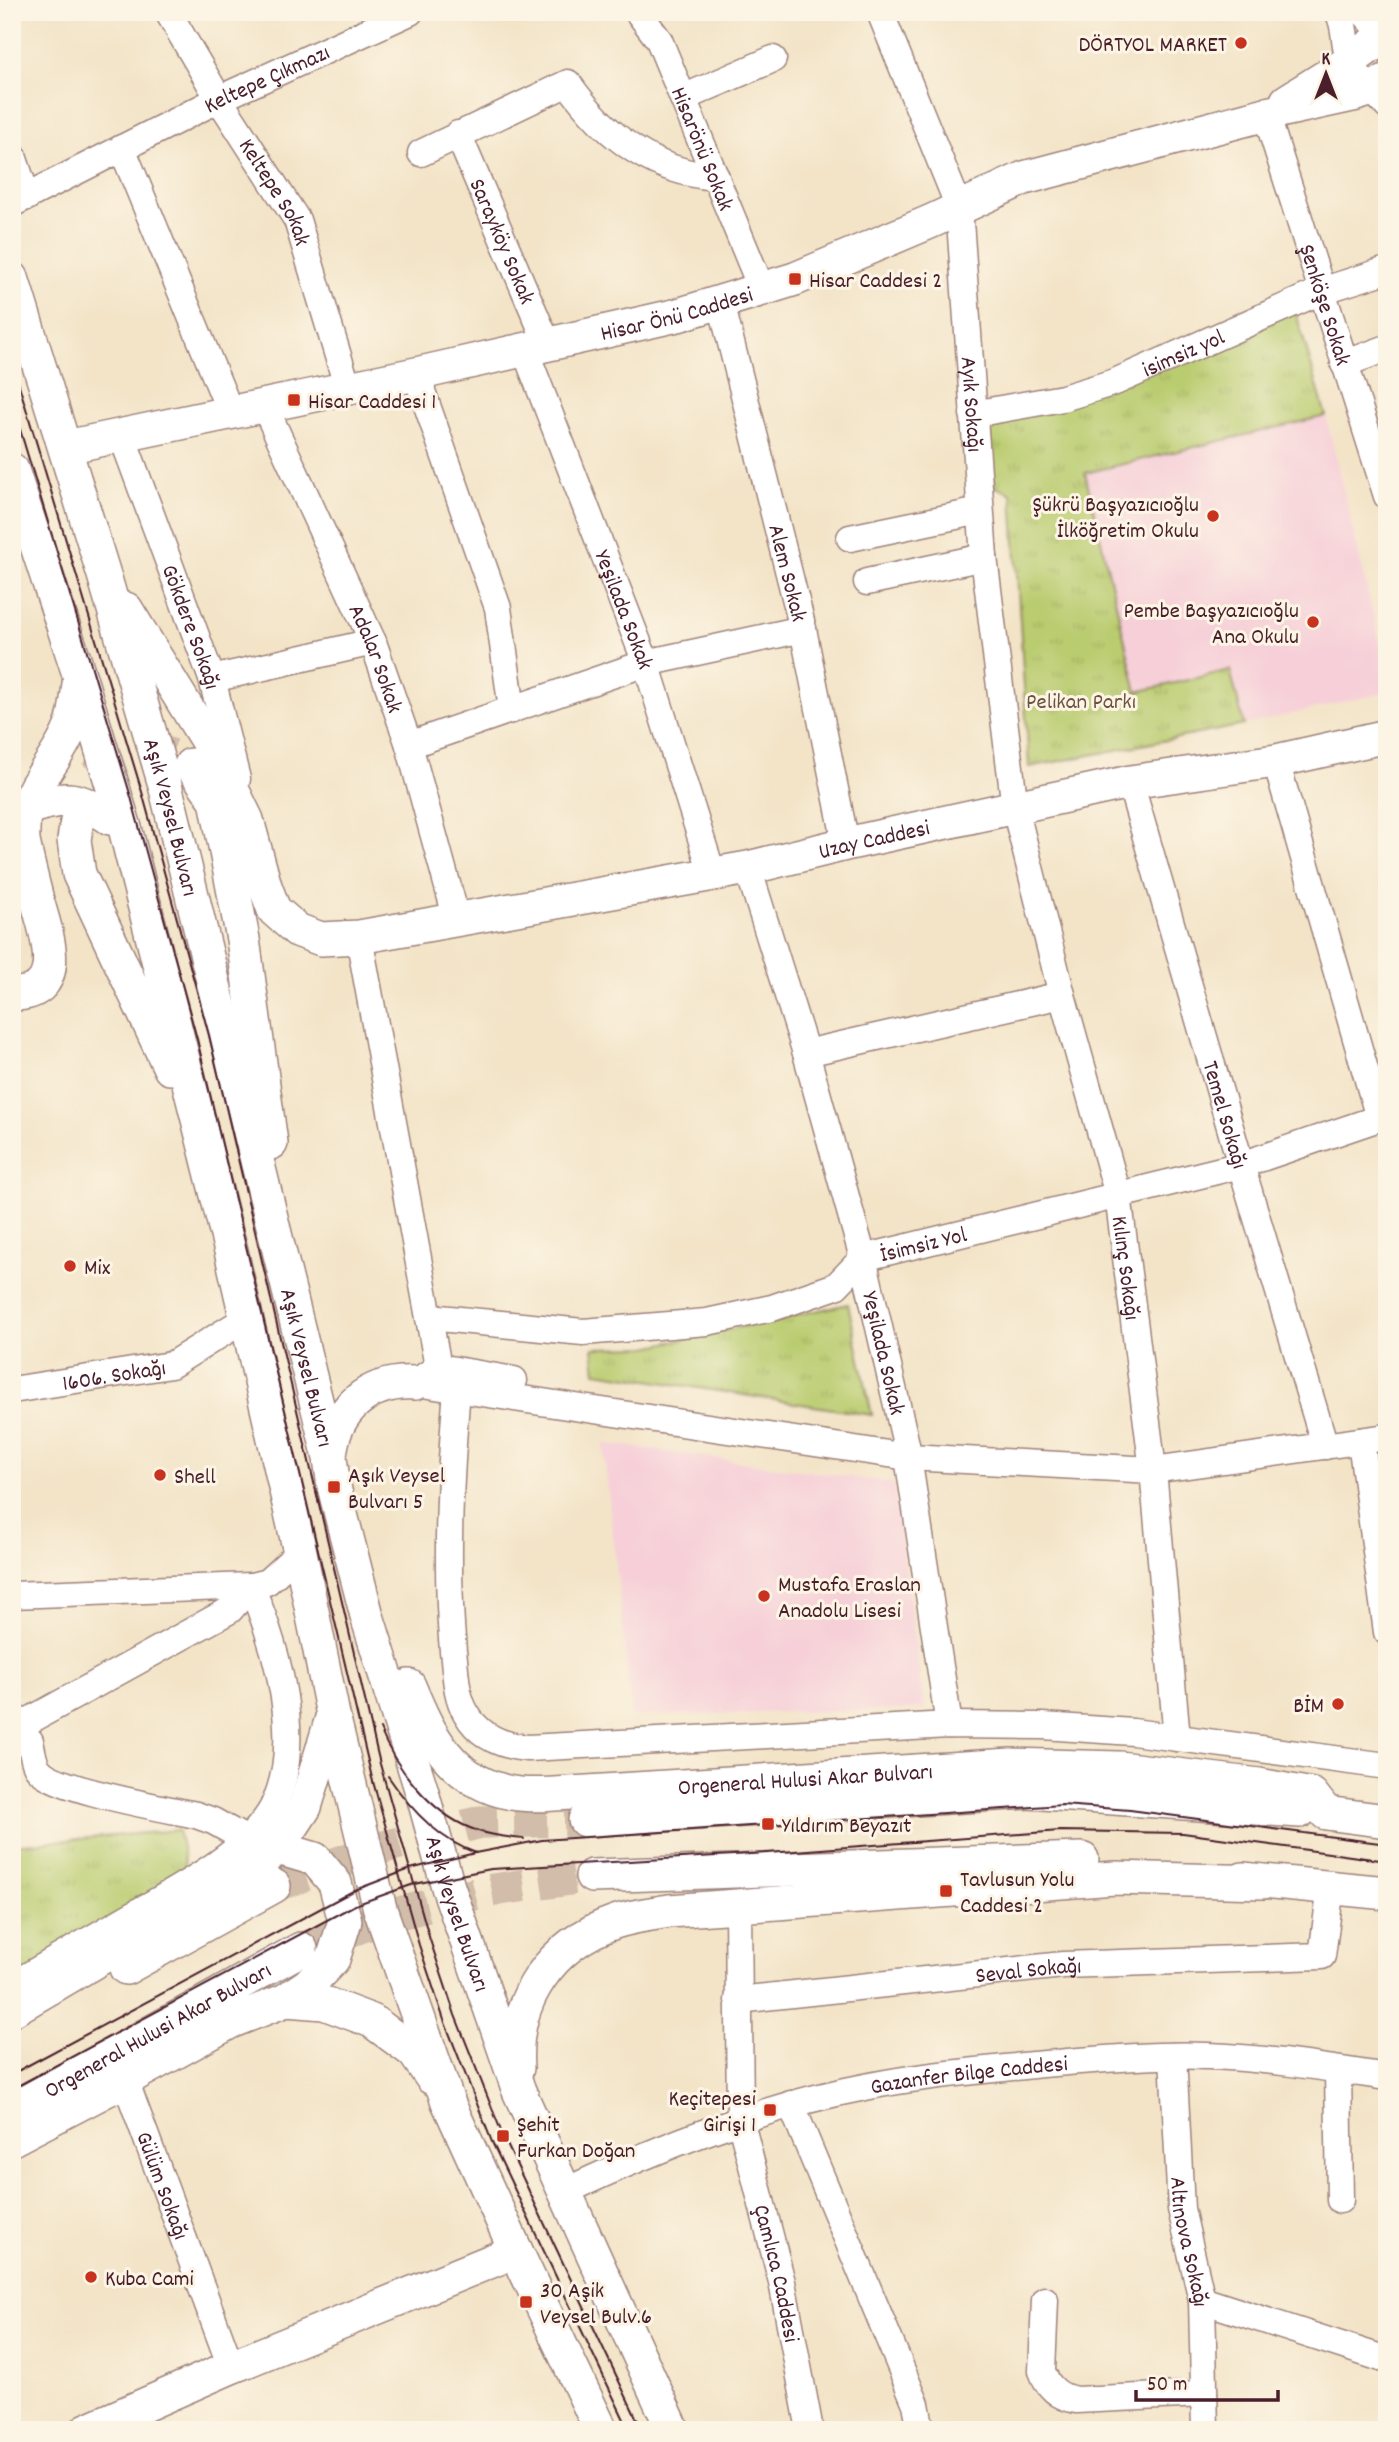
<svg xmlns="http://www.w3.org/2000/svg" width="1399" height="2442" font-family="Dekko,sans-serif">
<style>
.built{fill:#f6cfd8}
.grass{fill:url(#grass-tufts);stroke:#82764d;stroke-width:2}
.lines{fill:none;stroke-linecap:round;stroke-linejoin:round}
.major-tunnel{stroke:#d1bda9;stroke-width:33;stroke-dasharray:33 17;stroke-linecap:butt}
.minor-casing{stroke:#9e827a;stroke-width:29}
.major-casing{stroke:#9e827a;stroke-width:36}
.minor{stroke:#fff;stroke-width:26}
.major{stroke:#fff;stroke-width:33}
.tram{stroke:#4a1f2b;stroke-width:2}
.poi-dot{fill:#c8321e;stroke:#fcf5e5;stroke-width:2.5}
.labels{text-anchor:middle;stroke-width:6;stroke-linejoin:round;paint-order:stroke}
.poi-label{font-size:23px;fill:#4a1f2b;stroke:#fcf5e5;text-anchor:start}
.street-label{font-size:23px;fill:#4a1f2b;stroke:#fcf5e5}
.park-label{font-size:23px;fill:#6c533f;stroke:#fcf5e5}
</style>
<defs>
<pattern id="grass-tufts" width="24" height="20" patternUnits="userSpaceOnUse" patternTransform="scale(1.75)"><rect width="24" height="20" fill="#bacc6f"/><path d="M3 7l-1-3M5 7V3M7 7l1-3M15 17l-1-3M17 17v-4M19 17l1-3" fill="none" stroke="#a1af60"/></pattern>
</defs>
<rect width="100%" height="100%" fill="#fcf5e5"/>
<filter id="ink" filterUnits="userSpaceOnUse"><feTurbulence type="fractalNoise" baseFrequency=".0143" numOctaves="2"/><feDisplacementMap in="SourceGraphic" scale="14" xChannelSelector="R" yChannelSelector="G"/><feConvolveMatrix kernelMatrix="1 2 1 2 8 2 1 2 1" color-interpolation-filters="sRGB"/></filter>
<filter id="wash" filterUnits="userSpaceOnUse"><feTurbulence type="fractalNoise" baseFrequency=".00686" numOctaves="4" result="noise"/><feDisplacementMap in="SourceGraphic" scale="28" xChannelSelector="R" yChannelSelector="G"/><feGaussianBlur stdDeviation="1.57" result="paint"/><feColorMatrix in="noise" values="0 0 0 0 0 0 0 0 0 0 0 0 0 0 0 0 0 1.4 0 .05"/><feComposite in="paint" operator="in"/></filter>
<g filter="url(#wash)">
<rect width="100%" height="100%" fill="#f3e4c8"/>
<g class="built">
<polygon points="1326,416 1387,674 1387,692 1244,725 1230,670 1137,692 1085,473"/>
<polygon points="603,1443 894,1483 924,1709 632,1716"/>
</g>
<g class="grass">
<polygon points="1295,310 1326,416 1085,473 1137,692 1230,670 1244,725 1029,767 1012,494 994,486 988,415"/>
<polygon points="848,1304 872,1415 596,1372 593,1348 647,1347"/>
<polygon points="178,1830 191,1889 12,1987 12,1845"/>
</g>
</g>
<g filter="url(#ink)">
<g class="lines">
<g class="major-tunnel">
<path d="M77,821C82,805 85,787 95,775C112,755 147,745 171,755C178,757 184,761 191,765"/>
<polyline points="274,1886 376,1849 481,1822 585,1820"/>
<polyline points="301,1949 395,1914 492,1890 592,1876"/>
</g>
<defs>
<g id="minor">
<path id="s1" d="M168,12L219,99L297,220L348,389"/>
<path id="s2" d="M638,12L659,40L762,290"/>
<path id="s3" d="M880,12L959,207L984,557L1015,808L1062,995L1118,1195L1153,1470L1177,1738"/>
<path d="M1338,12C1347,27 1343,46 1350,62C1358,80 1375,91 1387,106"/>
<polyline points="1363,12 1387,38"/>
<polyline points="683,98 773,59"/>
<path id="s4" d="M1266,114L1387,496"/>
<path id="s5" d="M458,134L548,345"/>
<polyline points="122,148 231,414"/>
<polyline points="12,153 27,197"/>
<path d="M421,153L568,83C604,135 651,172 716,177"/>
<path id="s6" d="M12,204L219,99L410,12"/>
<path id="s7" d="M721,303L803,629L846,844"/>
<path id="s8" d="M525,350L646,663L712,873"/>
<polyline points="1344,364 1387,348"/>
<polyline points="416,374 498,608 512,710"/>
<path id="s9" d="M265,407L373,642L409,745L457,920"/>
<path id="s10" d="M973,414L1063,398L1115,382L1321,291L1387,270"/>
<path id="s11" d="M122,436L212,679L237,779"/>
<polyline points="850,538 980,511"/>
<polyline points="867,582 984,557"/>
<polyline points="212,679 373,642"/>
<polyline points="409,745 646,663 803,629"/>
<path id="s12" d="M1130,782L1241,1165L1325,1446"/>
<path id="s13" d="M748,868L806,1053L863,1258L906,1444L949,1725"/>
<polyline points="359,937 438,1367 425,1376"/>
<polyline points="806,1053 1062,995"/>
<path id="s14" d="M429,1317L583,1332L707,1322L772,1308L836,1286L863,1258L1241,1165L1379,1118L1276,761"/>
<polyline points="438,1367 514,1380"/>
<polyline points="415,1383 908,1457 1153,1470 1387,1437"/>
<path d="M457,1389C450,1476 445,1563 453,1651C456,1672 455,1694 466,1713C479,1736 502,1746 528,1748L949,1725L1043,1726L1133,1732L1387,1766"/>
<path id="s15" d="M12,1390L171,1365L247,1318"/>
<polyline points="1361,1441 1387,1632"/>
<path d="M12,1595L251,1586C277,1648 305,1742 273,1807C249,1853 172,1892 127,1918C89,1940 51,1962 12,1985"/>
<polyline points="27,1722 230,1610 251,1586 267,1582 300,1552"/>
<path d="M30,1741C32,1749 33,1760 37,1767C50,1789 168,1809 196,1815L213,1821L247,1840"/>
<path id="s16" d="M738,1907L740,2119L782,2282L810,2430"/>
<path id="s17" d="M738,2000L1063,1965L1322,1956L1331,1886"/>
<path id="s18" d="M1173,2056L1181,2209L1202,2300L1205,2430"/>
<polyline points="1338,2070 1340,2200"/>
<path id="s19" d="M125,2080L231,2367"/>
<polyline points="791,2104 916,2404 921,2430"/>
<path id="s20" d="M566,2191C664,2145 764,2106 870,2086C924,2075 979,2071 1033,2065C1092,2060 1149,2054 1208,2056C1268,2058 1327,2068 1387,2077"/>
<path d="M1045,2300L1042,2371C1048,2388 1059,2397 1076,2400L1204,2394"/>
<polyline points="1202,2300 1387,2360"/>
</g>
<g id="major">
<polyline points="1287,101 1346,64 1387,34"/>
<path id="s21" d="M12,278L104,575L165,785L330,1458L334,1487L367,1616L422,1792L448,1887L519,2091L673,2430"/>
<path id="s22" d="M66,447L416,374L678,315L795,279L932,221L1024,178L1266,114L1353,95L1373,89L1387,80"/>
<polyline points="12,470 77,668 125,828 231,1251 300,1552 333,1715 380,1909 448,2102 516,2251 601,2430"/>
<path id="s23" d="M126,609L214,752L247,820L265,886L274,910L297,930L321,939L359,937L748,868L846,844L1130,782L1276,761L1387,736"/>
<polyline points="191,765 216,800 243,939 271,1143"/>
<path d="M24,809C62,797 76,794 110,818"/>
<polyline points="77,821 74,840 79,874 170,1068"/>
<path d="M12,994C70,995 46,932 37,900C32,880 27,861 23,841C20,788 53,772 71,727C76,714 77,699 79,684"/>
<path d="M330,1456C334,1409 370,1380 415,1383"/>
<path id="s24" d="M409,1686C430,1737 452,1782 512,1793C536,1797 563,1793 587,1792L1011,1765L1119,1768L1259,1785L1312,1795L1326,1813L1387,1821"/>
<polyline points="585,1820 1028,1792 1300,1811"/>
<polyline points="278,1848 315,1859 335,1883 345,1921 333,1959 308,1985 286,2000"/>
<polyline points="592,1876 1082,1859"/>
<polyline points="1243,1879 1387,1893"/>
<polyline points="126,1968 274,1886"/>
<polyline points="12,2010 248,1871 278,1848 305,1807 332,1718"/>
<path d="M517,2068C512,2000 551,1944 615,1922C632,1916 652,1914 669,1911L1115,1878L1263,1882"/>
<path id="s25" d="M12,2110L301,1949"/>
<polyline points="12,2139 125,2080 230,2022 286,2000 324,2003 372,2021 414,2052 432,2078"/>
<polyline points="87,2430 231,2367 516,2251"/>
</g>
</defs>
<use href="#minor" class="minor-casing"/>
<use href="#major" class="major-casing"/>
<use href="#minor" class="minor"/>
<use href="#major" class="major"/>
<g class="tram">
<polyline points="12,362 142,792 209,1035 380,1764 430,1940 455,2015 503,2136 642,2430"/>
<polyline points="12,403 131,797 197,1039 372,1778 419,1945 444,2020 492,2142 629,2430"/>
<path d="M380,1729C395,1767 430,1812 470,1828C487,1835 506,1837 524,1839"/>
<path d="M388,1776C410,1809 439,1840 476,1853"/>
<polyline points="12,2074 355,1890 410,1869 475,1853 542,1840 1062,1805 1130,1810 1387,1844"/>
<polyline points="12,2089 355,1905 414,1884 491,1869 768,1853 1060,1831 1183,1833 1387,1861"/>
</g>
</g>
</g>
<g class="poi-dot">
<circle cx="1241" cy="43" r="7"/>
<rect x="788" y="272" width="14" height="14" rx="3.5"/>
<rect x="287" y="393" width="14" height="14" rx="3.5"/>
<circle cx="1213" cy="516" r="7"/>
<circle cx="1313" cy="622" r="7"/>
<circle cx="70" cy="1266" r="7"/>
<circle cx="160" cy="1475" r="7"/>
<rect x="327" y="1480" width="14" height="14" rx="3.5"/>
<circle cx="764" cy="1596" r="7"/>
<circle cx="1338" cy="1704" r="7"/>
<rect x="761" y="1817" width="14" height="14" rx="3.5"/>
<rect x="939" y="1884" width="14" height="14" rx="3.5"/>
<rect x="763" y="2103" width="14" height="14" rx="3.5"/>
<rect x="496" y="2129" width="14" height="14" rx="3.5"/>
<circle cx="91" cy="2277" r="7"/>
<rect x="519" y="2295" width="14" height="14" rx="3.5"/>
</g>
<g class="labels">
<g class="poi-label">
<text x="1227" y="51" text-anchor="end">DÖRTYOL MARKET</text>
<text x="809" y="287">Hisar Caddesi 2</text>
<text x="308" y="408">Hisar Caddesi 1</text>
<text x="1199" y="511" text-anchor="end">Şükrü Başyazıcıoğlu<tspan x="1199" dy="26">İlköğretim Okulu</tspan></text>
<text x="1299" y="617" text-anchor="end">Pembe Başyazıcıoğlu<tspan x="1299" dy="26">Ana Okulu</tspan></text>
<text x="84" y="1274">Mix</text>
<text x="348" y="1482">Aşık Veysel<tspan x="348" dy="26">Bulvarı 5</tspan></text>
<text x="174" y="1483">Shell</text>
<text x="778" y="1591">Mustafa Eraslan<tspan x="778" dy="26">Anadolu Lisesi</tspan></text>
<text x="1324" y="1712" text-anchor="end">BİM</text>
<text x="782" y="1832">Yıldırım Beyazıt</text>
<text x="960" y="1886">Tavlusun Yolu<tspan x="960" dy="26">Caddesi 2</tspan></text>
<text x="756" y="2105" text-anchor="end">Keçitepesi<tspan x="756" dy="26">Girişi 1</tspan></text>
<text x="517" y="2131">Şehit<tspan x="517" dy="26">Furkan Doğan</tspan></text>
<text x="105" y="2285">Kuba Cami</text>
<text x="540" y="2297">30 Aşik<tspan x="540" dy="26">Veysel Bulv.6</tspan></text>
</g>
<g class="street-label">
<text dy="8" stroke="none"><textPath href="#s6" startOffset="284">Keltepe Çıkmazı</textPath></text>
<text dy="8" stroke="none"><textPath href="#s2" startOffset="152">Hisarönü Sokak</textPath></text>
<text dy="8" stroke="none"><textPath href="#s1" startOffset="210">Keltepe Sokak</textPath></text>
<text dy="8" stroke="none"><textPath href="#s5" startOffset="116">Sarayköy Sokak</textPath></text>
<text dy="8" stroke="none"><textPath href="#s4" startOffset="200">Şenköşe Sokak</textPath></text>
<text dy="8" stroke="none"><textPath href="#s22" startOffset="625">Hisar Önü Caddesi</textPath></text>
<text dy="8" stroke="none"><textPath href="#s10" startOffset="220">isimsiz yol</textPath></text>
<text dy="8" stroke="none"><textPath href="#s3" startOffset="408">Ayık Sokağı</textPath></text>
<text dy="8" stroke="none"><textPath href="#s7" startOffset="278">Alem Sokak</textPath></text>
<text dy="8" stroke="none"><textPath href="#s8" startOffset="278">Yeşilada Sokak</textPath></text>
<text dy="8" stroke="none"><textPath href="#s11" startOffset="203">Gökdere Sokağı</textPath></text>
<text dy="8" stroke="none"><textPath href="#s9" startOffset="275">Adalar Sokak</textPath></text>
<text dy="8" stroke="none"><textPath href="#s21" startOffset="562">Aşık Veysel Bulvarı</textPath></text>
<text dy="8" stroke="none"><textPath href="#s23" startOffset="956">Uzay Caddesi</textPath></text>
<text dy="8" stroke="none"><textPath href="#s12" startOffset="346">Temel Sokağı</textPath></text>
<text dy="8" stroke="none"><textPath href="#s14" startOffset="514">İsimsiz Yol</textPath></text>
<text dy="8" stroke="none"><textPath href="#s3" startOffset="1288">Kılınç Sokağı</textPath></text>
<text dy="8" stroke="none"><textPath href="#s13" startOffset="504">Yeşilada Sokak</textPath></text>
<text dy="8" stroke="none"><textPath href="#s21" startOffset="1129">Aşık Veysel Bulvarı</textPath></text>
<text dy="8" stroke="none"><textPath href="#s15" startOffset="103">1606. Sokağı</textPath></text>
<text dy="8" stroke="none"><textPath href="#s24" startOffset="450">Orgeneral Hulusi Akar Bulvarı</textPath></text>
<text dy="8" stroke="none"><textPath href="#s21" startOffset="1696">Aşık Veysel Bulvarı</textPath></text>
<text dy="8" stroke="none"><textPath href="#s17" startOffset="292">Seval Sokağı</textPath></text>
<text dy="8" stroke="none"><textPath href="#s25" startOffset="166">Orgeneral Hulusi Akar Bulvarı</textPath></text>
<text dy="8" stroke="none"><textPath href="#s20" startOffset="422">Gazanfer Bilge Caddesi</textPath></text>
<text dy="8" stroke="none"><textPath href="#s19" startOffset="112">Gülüm Sokağı</textPath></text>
<text dy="8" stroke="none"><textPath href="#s18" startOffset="187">Altınova Sokağı</textPath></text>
<text dy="8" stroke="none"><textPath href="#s16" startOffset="371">Çamlıca Caddesi</textPath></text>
</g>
<g class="park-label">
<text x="1081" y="708">Pelikan Parkı</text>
</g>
</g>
<rect width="1399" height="2442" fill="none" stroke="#fcf5e5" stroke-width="42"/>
<g transform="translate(1326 74)" stroke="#fcf5e5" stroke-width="5" paint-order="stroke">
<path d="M0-5L12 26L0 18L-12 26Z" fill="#4a1f2b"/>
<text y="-10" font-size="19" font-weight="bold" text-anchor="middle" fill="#4a1f2b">K</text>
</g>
<path d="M1136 2390v10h142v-10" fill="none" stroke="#4a1f2b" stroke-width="3.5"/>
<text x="1147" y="2390" font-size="21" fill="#4a1f2b" stroke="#fcf5e5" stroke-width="5" paint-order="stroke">50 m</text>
</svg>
